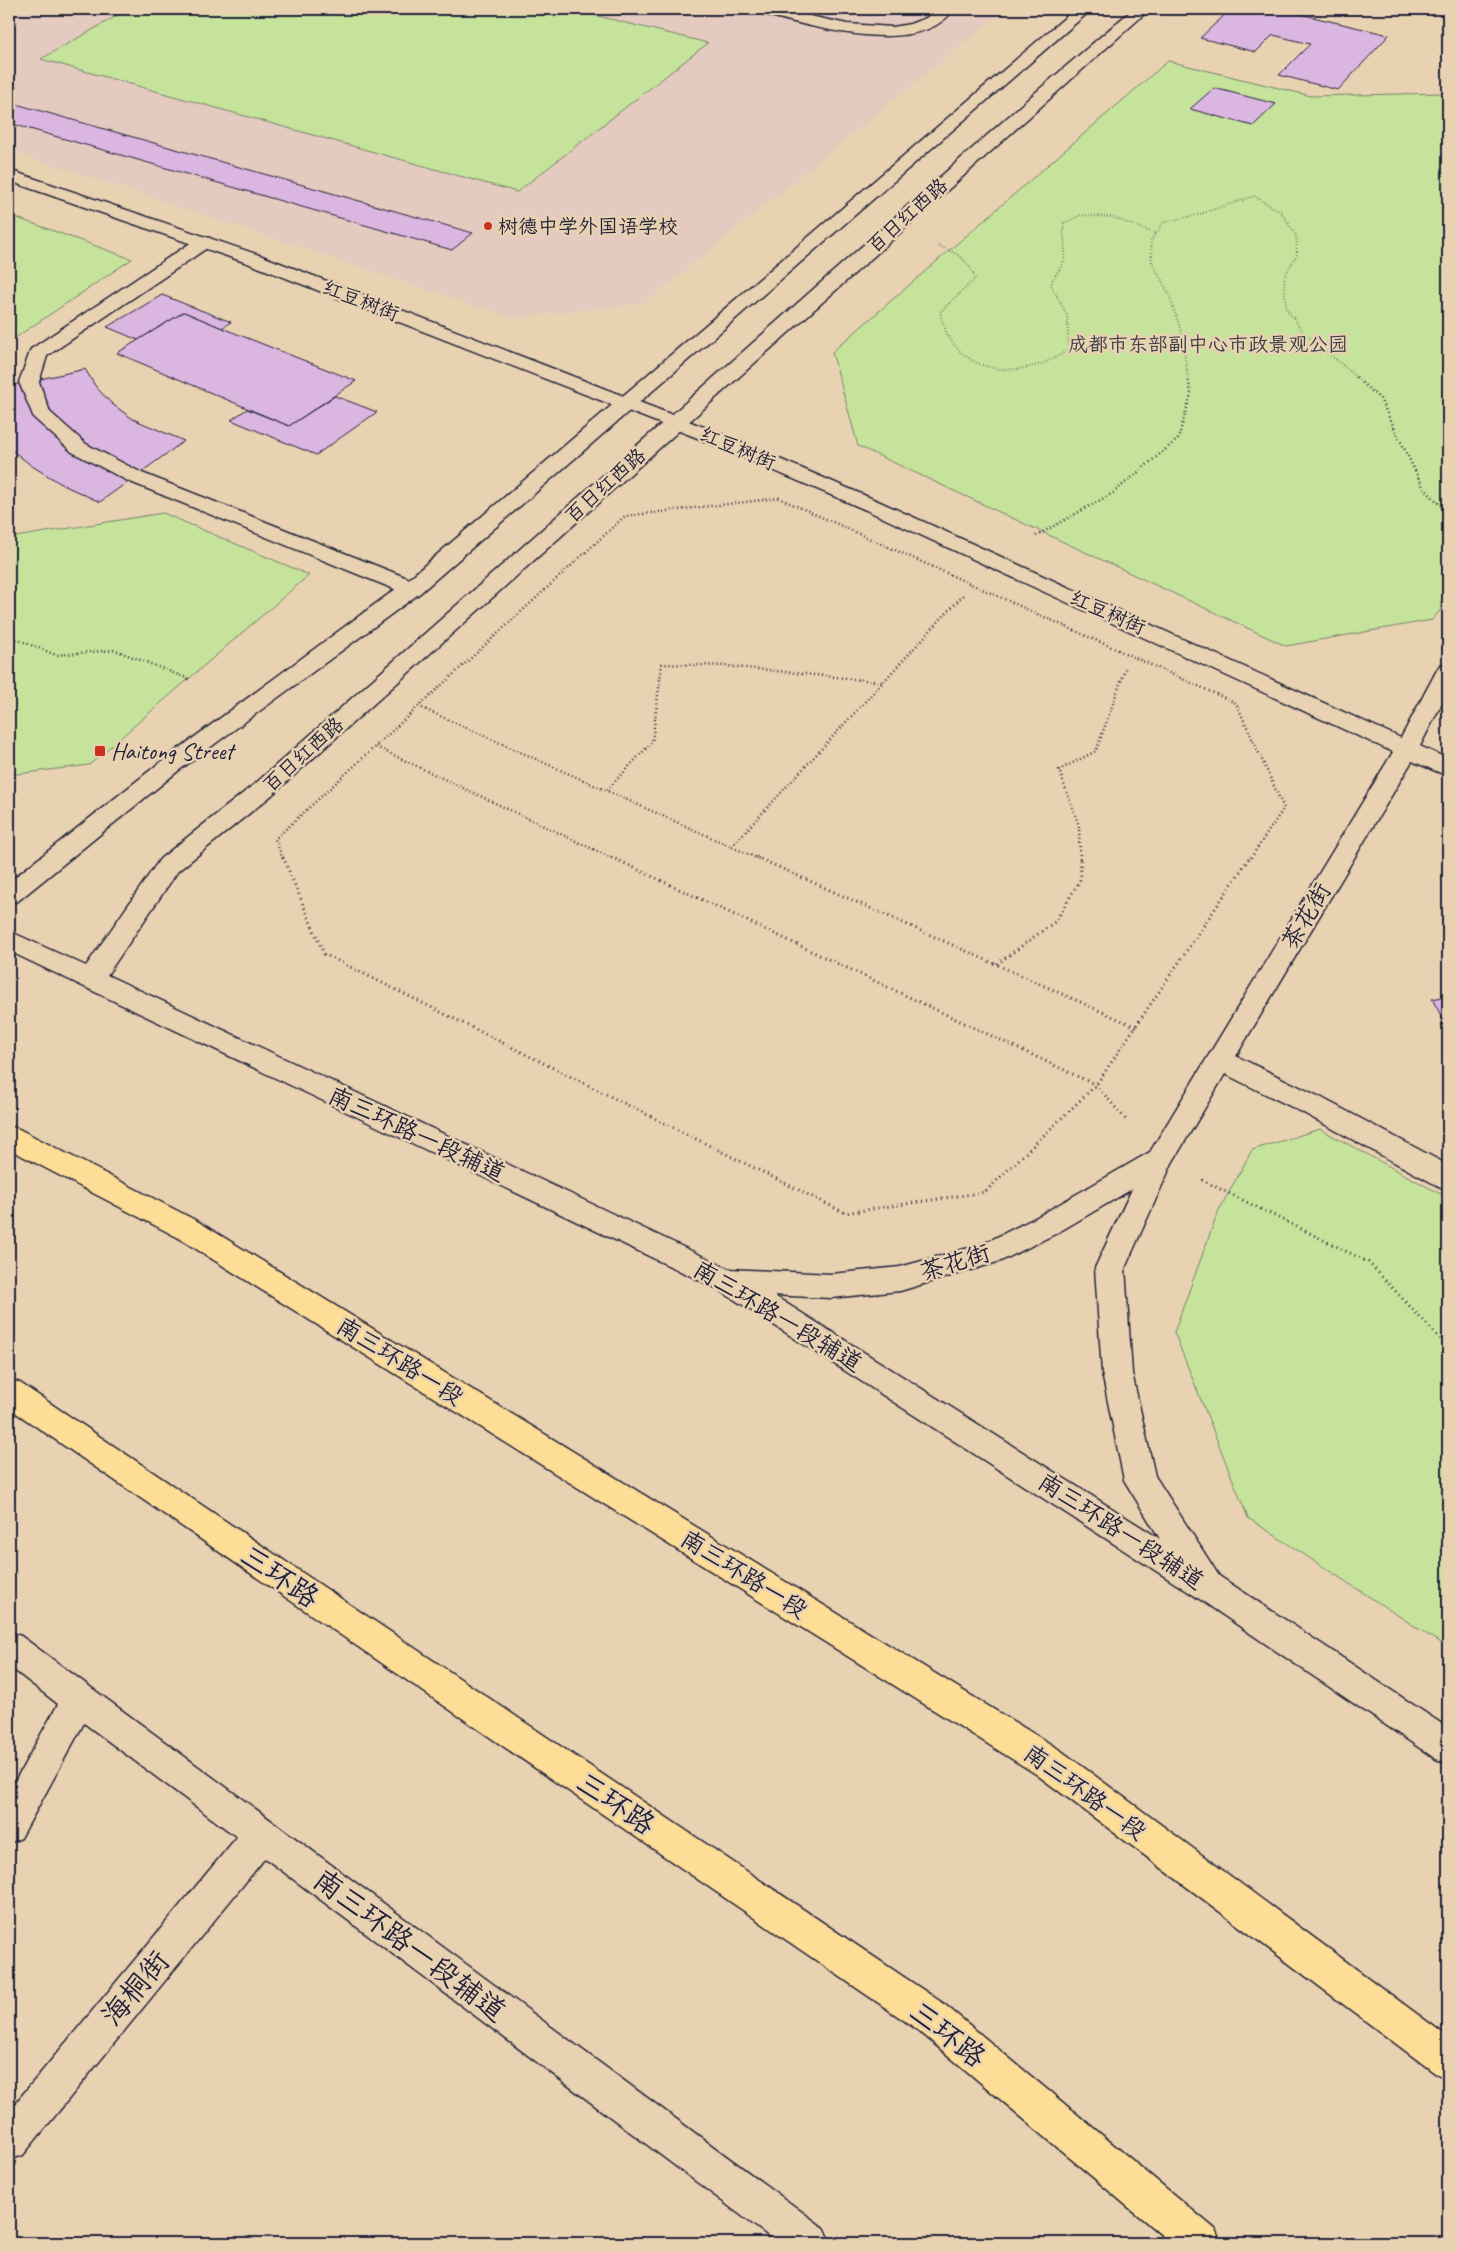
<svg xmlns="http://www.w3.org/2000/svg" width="1457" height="2252" font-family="Caveat,'LXGW WenKai TC',sans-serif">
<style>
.built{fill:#e4cabf}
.green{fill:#c6e39b;stroke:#74826b}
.building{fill:#dab6e1;stroke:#22223b}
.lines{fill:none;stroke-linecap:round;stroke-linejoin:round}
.lane-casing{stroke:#22223b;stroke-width:3}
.street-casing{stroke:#22223b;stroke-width:3}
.secondary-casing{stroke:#22223b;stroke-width:3}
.highway-casing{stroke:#22223b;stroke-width:3}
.path-far2{stroke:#22223b;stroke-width:2;stroke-dasharray:0.5 2.5;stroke-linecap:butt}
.path-far1{stroke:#22223b;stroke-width:2.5;stroke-dasharray:1 3;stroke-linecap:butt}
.path{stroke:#22223b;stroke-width:3;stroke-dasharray:1 4;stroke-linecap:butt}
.lane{fill:#e8d2b1;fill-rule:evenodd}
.street{fill:#e8d2b1;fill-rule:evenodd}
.secondary{fill:#e8d2b1;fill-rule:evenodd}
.highway{fill:#fedd96;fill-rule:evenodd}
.poi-dot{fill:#c8321e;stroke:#e8d2b1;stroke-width:2}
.labels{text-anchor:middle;stroke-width:5;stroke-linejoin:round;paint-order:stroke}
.far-street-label{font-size:20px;fill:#22223b;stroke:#e8d2b1}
.far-poi-label{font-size:20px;fill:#22223b;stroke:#e8d2b1;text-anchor:start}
.far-park-label{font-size:20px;fill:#3b3f49;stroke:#e8d2b1}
.poi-label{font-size:24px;fill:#22223b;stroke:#e8d2b1;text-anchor:start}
.street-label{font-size:24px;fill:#22223b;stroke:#e8d2b1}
.near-street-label{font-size:29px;fill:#22223b;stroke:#e8d2b1}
</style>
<rect width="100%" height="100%" fill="#e8d2b1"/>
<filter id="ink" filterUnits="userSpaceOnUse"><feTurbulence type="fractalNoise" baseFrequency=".02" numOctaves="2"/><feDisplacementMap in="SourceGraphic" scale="10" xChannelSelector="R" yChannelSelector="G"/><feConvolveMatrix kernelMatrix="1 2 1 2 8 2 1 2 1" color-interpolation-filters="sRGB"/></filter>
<g filter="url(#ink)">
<polygon class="built" points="9,9 1005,9 645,303 512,318 9,150"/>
<g class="green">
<polygon points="129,9 569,9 708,43 517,192 41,59"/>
<polygon points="1168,61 1311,96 1444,93 1448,88 1448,601 1432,620 1286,646 858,446 832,352"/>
<polygon points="9,215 132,259 9,342"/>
<polygon points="163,513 309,575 89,765 9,775 9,538"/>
<polygon points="1320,1129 1448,1198 1448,1648 1248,1518 1174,1332 1218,1212 1252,1150"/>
</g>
<g class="building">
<polygon points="824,9 855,9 848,14"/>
<polygon points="1231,9 1305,9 1300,14 1389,35 1338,90 1279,75 1310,44 1273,35 1256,52 1200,38"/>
<polygon points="1214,88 1276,104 1253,126 1190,109"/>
<polygon points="9,102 473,233 452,250 9,123"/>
<polygon points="162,295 231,322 222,328 184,312 138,340 107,327"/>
<polygon points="184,312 222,328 356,381 289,426 117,353"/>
<polygon points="85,369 96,387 112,404 133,419 184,441 100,502 63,485 32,466 9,448 9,386"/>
<polygon points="335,396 377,412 316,455 231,420 247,409 289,426"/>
<polygon points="1448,996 1448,1028 1432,999"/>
</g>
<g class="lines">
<defs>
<g id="lane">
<path d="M752,9H778L847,24L893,27L910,24L926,18L937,9H954C918,61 804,24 755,12Z"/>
<polygon points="204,237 210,238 213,242 210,246 47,356 39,382 50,412 86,444 142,473 420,583 423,588 420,593 412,594 404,593 128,481 72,452 34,418 19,382 31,349 198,238"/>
</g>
<polygon id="street" points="9,170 262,256 714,431 880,502 1401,738 1437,670 1440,665 1448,663 1448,691 1420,746 1448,759 1448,776 1412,761 1236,1056 1320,1097 1448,1165 1448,1189 1438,1186 1300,1111 1225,1074 1172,1163 1125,1268 1132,1373 1155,1476 1219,1576 1223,1586 1219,1596 1207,1601 1195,1596 1124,1480 1102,1373 1095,1268 1132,1189 1057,1233 1001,1261 900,1291 831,1298 728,1293 718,1289 713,1281 718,1273 728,1269 831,1274 900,1267 983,1244 1037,1217 1150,1152 1393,752 866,510 700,439 250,264 9,181"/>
<g id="secondary">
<polygon points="1075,9 1092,9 420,593 178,771 18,901 9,904 9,882 162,761 404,583"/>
<polygon points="1133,9 1150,9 272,795 178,871 107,975 738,1273 1219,1576 1448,1728 1448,1763 1436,1759 1195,1596 718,1289 9,951 9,931 86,966 160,859 256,783 1036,92"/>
<polygon points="9,1632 21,1636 825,2229 831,2243 778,2243 265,1858 23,2155 9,2160 9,2111 237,1837 84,1723 21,1838 9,1843 9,1792 58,1704 9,1666"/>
</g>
<g id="highway">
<polygon points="9,1126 19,1129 197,1221 1060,1750 1448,2037 1448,2079 1435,2073 1036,1774 177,1237 9,1149"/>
<polygon points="9,1379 20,1383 944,2004 1215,2229 1221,2243 1171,2243 918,2030 9,1408"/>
</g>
</defs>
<use href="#lane" class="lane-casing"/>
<use href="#street" class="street-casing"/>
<use href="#secondary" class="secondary-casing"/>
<use href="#highway" class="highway-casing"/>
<g class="path-far2">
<path d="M938,246C957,253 969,259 975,279L940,312C952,377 1023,383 1069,349L1067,315L1051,285C1053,275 1062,269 1064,260C1067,247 1062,238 1064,223L1081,215L1112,217L1156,234"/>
<polyline points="1188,378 1181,331 1169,294 1152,262 1151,240 1164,222 1197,215 1254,196 1281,212 1296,235 1297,254 1284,277 1286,308 1304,333 1358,378"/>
</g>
<g class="path-far1">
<polyline points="1356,377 1380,399 1423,487 1448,513"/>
<polyline points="1036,536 1113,493 1178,439 1191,394 1188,377"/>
<polyline points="9,636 56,655 115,650 189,679"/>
<polyline points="422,708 759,859"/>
<polyline points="376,747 614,859"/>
<polyline points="607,790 652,742 662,664 728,666 883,682"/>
<polyline points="732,846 965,593"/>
<polyline points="283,859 275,839 625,516 779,498 1236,703 1284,808 1250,859"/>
<polyline points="1080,859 1079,826 1059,770 1096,751 1126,667"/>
</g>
<g class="path">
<polyline points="283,857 324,954 845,1213 985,1192 1096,1085 1250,857"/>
<polyline points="611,857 1096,1085 1128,1122"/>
<polyline points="756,857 1136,1027"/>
<polyline points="997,964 1056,921 1081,878 1080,857"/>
<polyline points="1202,1180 1368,1262 1448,1347"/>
</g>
<use href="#lane" class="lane"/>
<use href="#street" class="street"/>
<use href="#secondary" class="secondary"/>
<use href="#highway" class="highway"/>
</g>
</g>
<g class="poi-dot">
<circle cx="488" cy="226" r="5"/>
<rect x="94" y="745" width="12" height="12" rx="2.5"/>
</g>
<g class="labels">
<g class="far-street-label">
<text transform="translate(907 215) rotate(-42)" y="7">百日红西路</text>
<text transform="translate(361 300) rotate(21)" y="7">红豆树街</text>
<text transform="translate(738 448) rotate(23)" y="7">红豆树街</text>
<text transform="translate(605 485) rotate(-42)" y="7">百日红西路</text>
<text transform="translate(1108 612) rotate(24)" y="7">红豆树街</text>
<text transform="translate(303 754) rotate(-42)" y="7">百日红西路</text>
</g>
<g class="far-poi-label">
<text x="498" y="233">树德中学外国语学校</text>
</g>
<g class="far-park-label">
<text x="1208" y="351">成都市东部副中心市政景观公园</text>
</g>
<g class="poi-label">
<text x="111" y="759">Haitong Street</text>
</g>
<g class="street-label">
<text transform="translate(1306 916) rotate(-59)" y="8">茶花街</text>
<text transform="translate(417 1134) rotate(25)" y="8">南三环路一段辅道</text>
<text transform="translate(955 1262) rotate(-17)" y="8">茶花街</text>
<text transform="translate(778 1316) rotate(31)" y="8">南三环路一段辅道</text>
<text transform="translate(400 1361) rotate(32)" y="8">南三环路一段</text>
<text transform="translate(1121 1531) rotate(33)" y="8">南三环路一段辅道</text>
<text transform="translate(744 1574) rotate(32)" y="8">南三环路一段</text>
<text transform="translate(1085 1792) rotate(36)" y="8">南三环路一段</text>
</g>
<g class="near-street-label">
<text transform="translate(280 1576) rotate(34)" y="10">三环路</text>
<text transform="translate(616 1803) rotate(34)" y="10">三环路</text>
<text transform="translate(410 1945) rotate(37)" y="10">南三环路一段辅道</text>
<text transform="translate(135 1988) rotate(-50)" y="10">海桐街</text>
<text transform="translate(948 2034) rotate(38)" y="10">三环路</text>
</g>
</g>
<rect width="1457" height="2252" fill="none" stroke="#e8d2b1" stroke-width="30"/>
<rect x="15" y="15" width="1427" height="2222" fill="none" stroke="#22223b" stroke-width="2" filter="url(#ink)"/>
</svg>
